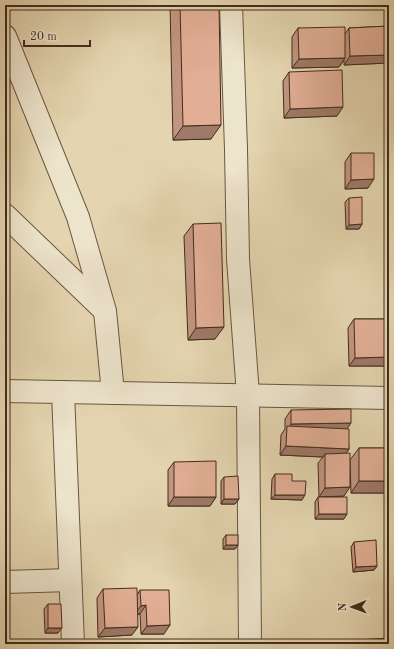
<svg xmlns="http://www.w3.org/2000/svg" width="394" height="649" font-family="'Old Standard TT',serif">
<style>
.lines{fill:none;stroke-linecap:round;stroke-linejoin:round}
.street-casing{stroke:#6b5642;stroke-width:24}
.street{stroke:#ede4cc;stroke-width:22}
.wall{fill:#c29681;stroke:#432c1d}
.shaded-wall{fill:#9e7a69;stroke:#432c1d}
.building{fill:#e2af96;stroke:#432c1d}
</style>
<rect width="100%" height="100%" fill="#e4d5b0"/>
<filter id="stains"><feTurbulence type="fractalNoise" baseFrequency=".005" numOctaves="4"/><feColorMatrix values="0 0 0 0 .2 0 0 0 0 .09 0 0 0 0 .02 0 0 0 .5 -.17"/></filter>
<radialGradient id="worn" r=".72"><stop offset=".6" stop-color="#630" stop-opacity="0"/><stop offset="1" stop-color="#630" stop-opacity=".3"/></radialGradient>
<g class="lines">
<defs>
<g id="street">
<polyline points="231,5 236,149 238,259 248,395 250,644"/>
<polyline points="5,36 78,217 105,311 113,393"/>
<polyline points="5,215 104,310"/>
<polyline points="5,391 389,398"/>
<polyline points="63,392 73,644"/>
<polyline points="5,582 70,580"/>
</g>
</defs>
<use href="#street" class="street-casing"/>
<use href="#street" class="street"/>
</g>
<g class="wall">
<polygon points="170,5 219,5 211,139 173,140"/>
<polygon points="389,26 389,63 344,65 344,60 339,67 292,68 292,37 298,28 345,34 349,28"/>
<polygon points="289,72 337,116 284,118 283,81"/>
<polygon points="351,153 368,188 345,189 345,162"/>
<polygon points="349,198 362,224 359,229 346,229 345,202"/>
<polygon points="193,224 215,339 188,340 184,236"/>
<polygon points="354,319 389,319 389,364 388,366 349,366 348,328"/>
<polygon points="291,410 347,429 349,449 346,453 344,496 319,497 318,463 323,457 280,455 281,435 285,429 285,419"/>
<polygon points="359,448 389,448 389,493 351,493 350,460"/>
<polygon points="174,462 216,497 210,506 168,506 168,470"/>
<polygon points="275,474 292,481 302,500 271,499 272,479"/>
<polygon points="224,477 239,499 235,504 221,504 221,481"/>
<polygon points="318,497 344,519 315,519 315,502"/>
<polygon points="226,535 238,545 235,549 223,549 223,539"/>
<polygon points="354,542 377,566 374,570 353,572 351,547"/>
<polygon points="103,589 137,595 140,590 164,634 141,634 140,614 138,614 132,635 98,637 97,598"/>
<polygon points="48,604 58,633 45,633 44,609"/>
<polygon points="357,640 389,644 354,644"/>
</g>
<g class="shaded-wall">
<polygon points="389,55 389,63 344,65 350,56"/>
<polygon points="345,58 339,67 292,68 299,59"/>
<polygon points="343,107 337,116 284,118 290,109"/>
<polygon points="221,125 211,139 173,140 183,126"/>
<polygon points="374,179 368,188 345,189 351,180"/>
<polygon points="362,224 359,229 346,229 349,225"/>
<polygon points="224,327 215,339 188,340 196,328"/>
<polygon points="389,357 389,364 388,366 349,366 355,358"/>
<polygon points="351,423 345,432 287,430 291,424"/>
<polygon points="286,446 349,449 343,458 325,454 323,457 280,455"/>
<polygon points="359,481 389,481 389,493 351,493"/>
<polygon points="350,487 344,496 319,497 325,488"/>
<polygon points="275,495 305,495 302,500 271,499"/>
<polygon points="174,497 216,497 210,506 168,506"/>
<polygon points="224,499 239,499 235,504 221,504"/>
<polygon points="319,514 347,514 344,519 315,519"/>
<polygon points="226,545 238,545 235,549 223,549"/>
<polygon points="377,566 374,570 353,572 356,567"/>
<polygon points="146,605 140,614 134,614 141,606"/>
<polygon points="170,625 164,634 141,634 147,626"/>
<polygon points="138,627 132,635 98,637 105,628"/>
<polygon points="48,628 62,628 58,633 45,633"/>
</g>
<g class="building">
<polygon points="180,5 219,5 221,125 183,126"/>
<polygon points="389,26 389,55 350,56 349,28"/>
<polygon points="345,27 345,58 299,59 298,28"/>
<polygon points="342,70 343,107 290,109 289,72"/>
<polygon points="351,153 374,153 374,179 351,180"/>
<polygon points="362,197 362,224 349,225 349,198"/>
<polygon points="221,223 224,327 196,328 193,224"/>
<polygon points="354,319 389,319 389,357 355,358"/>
<polygon points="351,409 351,423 291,424 291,410"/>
<polygon points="287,426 349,429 349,449 286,446"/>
<rect x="359" y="448" width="30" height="33"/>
<polygon points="350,453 350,487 325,488 325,454"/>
<polygon points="216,461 216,497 174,497 174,462"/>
<polygon points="275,474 292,474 292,481 306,481 305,495 275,495"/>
<polygon points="238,476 239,499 224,499 224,477"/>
<polygon points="318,497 347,497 347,514 319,514"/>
<rect x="226" y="535" width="12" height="10"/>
<polygon points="376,540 377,566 356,567 354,542"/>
<polygon points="137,588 138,627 105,628 103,589"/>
<polygon points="140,590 169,590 170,625 147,626 146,605 141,606"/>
<polygon points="48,604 61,604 62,628 48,628"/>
<polygon points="389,638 389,644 357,644 357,640"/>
</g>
<rect width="394" height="649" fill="none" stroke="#e4d5b0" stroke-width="20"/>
<rect x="6" y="6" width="382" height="637" fill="none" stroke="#432c1d" stroke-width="2"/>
<rect x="10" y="10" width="374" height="629" fill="none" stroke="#432c1d"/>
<g transform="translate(352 607) rotate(269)" stroke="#ede4cc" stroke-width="3" paint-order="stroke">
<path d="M0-3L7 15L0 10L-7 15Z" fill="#432c1d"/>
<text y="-6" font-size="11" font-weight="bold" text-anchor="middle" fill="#432c1d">N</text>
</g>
<path d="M24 40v6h66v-6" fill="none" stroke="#432c1d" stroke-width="2"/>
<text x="30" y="40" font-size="12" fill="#432c1d" stroke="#ede4cc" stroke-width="3" paint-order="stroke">20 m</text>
<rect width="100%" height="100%" filter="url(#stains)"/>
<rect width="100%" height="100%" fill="url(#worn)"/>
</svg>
